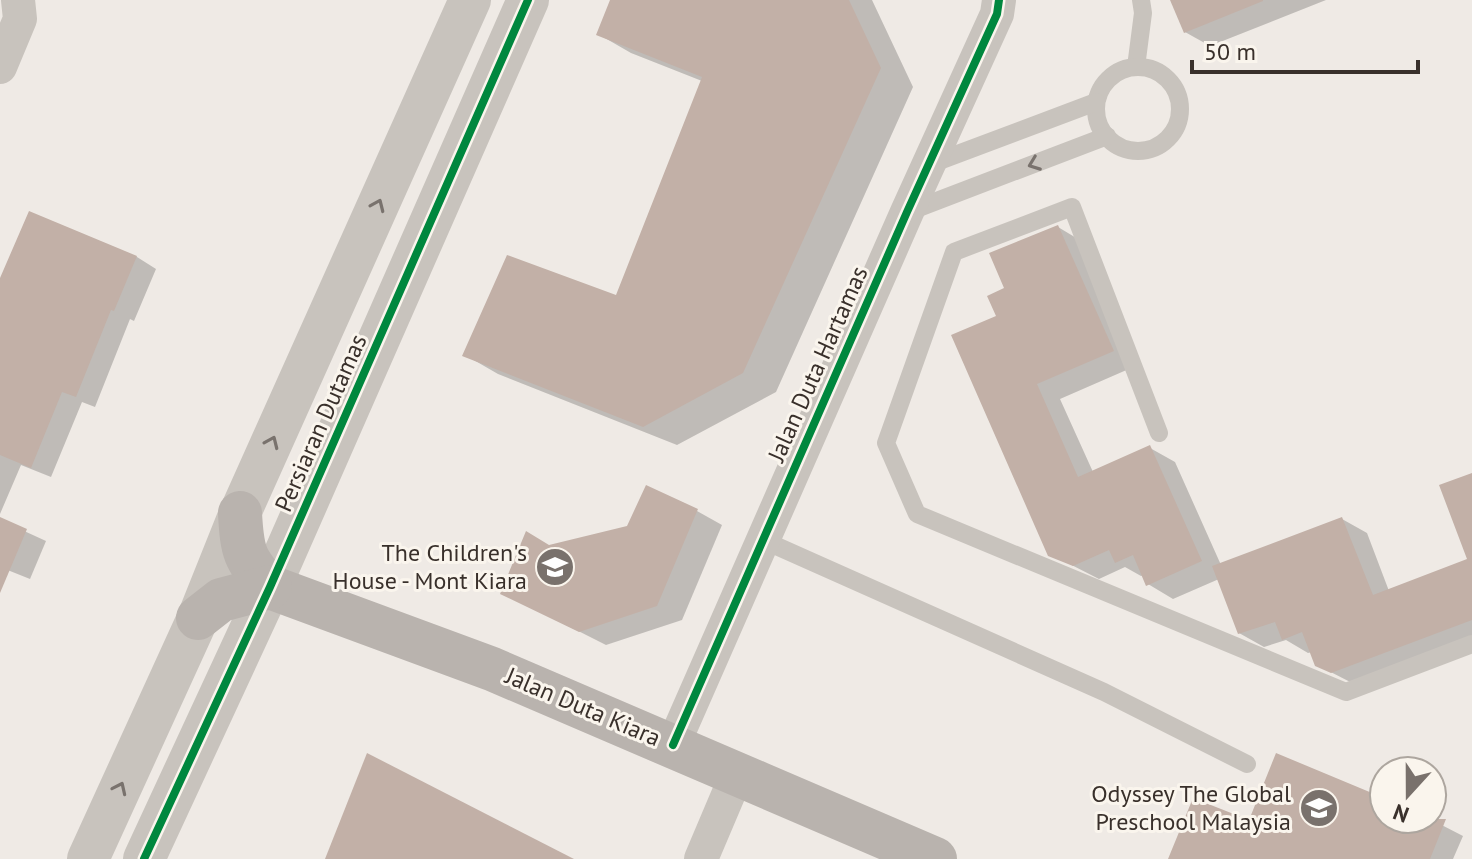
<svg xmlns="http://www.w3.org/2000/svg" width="1472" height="859" font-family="'PT Sans',sans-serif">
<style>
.shadow{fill:#0003}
.building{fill:#c2b0a7}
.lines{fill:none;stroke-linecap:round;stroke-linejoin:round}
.service{stroke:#c8c3bd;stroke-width:18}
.minor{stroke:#c8c3bd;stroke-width:34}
.tertiary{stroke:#c8c3bd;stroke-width:42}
.secondary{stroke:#b9b3ae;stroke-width:44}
.cycleway-casing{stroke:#faf5ed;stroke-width:13}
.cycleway{stroke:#00873e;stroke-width:8}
.oneway{stroke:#79726d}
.labels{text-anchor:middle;stroke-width:6;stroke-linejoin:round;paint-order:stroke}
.street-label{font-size:24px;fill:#39302b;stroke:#faf5ed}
.poi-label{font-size:24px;fill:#39302b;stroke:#faf5ed;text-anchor:end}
</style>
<rect width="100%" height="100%" fill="#efeae5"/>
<g class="shadow">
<polygon points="613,0 872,0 913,87 776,392 677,445 498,374 465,355 617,297 702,81 631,53 598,34"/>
<polygon points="1172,0 1326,0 1210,46 1185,32"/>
<polygon points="30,213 137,257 156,269 134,321 130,319 95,407 82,402 51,477 21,465 0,514 0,283"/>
<polygon points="1058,227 1083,242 1138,365 1060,399 1093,472 1150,448 1175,462 1221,565 1342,519 1367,533 1389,591 1470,560 1472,475 1472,643 1358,686 1317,665 1312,652 1308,653 1286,640 1264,647 1239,633 1219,579 1173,599 1148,584 1144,575 1141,576 1125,567 1099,579 1050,554 998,317 1007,289"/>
<polygon points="697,511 722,525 682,620 606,645 503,593"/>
<polygon points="0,520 46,541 30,579 0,567"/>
<polygon points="1384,800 1384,819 1430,819 1463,836 1453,859 1170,859 1250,823"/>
</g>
<g class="building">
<polygon points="610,0 849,0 881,68 743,373 643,427 462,356 507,255 616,295 702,77 596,35"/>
<polygon points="1170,0 1263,0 1263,1 1184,33"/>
<polygon points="29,211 137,256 114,311 111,310 76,397 62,392 31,468 0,455 0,278"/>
<polygon points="1058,225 1114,351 1037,384 1078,477 1150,445 1202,561 1146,586 1133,555 1115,563 1109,550 1073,566 1048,556 951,335 996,316 987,296 1004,288 989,253"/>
<polygon points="1472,473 1472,620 1331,673 1315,666 1302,632 1282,640 1275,622 1238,634 1212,566 1342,517 1373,595 1467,559 1439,485"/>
<polygon points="646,485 698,509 657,606 579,632 500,594 526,531 549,545 627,526"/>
<polygon points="0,517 27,529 0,593"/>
<polygon points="367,753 574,859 325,859"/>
<polygon points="1276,753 1384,798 1384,819 1446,819 1430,859 1168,859 1193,798 1249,820"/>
</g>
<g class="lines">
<g class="service">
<polyline points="1136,67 1143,13 1141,0"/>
<circle cx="1138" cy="109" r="42"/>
<polyline points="931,164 1096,102"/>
<polyline points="908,212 1107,136"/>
<polyline points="1159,433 1072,207 954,252 886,443 917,514 1346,692 1472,644"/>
<polyline points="763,540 1104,692 1247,764"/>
</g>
<g class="minor">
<polyline points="0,67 20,19 18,0"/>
<polyline points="673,745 907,212 997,14 999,0"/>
<polyline points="701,859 737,774"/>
</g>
<g class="tertiary">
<polyline points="88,859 198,618 240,513 470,0"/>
<polyline points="144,859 270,587 528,0"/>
</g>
<g class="secondary">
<path d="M240,513C242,551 244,560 270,587L492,669L935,859"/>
<polyline points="198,618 221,600 270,587"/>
</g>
<defs>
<g id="cycleway">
<polyline points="673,745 907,212 997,14 999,0"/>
<polyline points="144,859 270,587 528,0"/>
</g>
</defs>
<use href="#cycleway" class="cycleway-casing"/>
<use href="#cycleway" class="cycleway"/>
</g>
<defs><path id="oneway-chevron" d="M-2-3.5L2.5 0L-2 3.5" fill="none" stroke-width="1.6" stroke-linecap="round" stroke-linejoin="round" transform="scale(2)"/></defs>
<g class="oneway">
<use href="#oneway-chevron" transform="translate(1034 164) rotate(159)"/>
<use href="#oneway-chevron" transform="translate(378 205) rotate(-66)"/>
<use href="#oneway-chevron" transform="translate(272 442) rotate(-66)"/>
<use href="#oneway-chevron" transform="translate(120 788) rotate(-65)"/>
</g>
<defs>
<symbol id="school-disc" viewBox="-11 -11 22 22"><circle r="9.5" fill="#79716c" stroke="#faf5ed"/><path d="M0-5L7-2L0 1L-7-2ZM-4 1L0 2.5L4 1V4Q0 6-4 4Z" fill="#fff"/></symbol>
</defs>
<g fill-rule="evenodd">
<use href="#school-disc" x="533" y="545" width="44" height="44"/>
<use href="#school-disc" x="1297" y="786" width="44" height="44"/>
</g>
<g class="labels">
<g class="street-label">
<text transform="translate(818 364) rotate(-66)" y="8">Jalan Duta Hartamas</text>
<text transform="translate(321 423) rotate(-66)" y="8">Persiaran Dutamas</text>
<text transform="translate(583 707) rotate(23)" y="8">Jalan Duta Kiara</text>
</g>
<g class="poi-label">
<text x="527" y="561">The Children's<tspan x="527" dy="28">House - Mont Kiara</tspan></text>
<text x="1291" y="802">Odyssey The Global<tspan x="1291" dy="28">Preschool Malaysia</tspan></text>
</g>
</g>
<g transform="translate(1408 795) rotate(201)"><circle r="38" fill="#faf5ed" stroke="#ada69f" stroke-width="2"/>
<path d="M0-6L14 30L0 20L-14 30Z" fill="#79716c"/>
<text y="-12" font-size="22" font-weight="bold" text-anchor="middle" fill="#39302b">N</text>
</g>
<path d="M1192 60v12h226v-12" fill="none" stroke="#39302b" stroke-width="4"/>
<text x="1204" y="60" font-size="24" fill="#39302b" stroke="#faf5ed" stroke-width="6" paint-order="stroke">50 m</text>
</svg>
